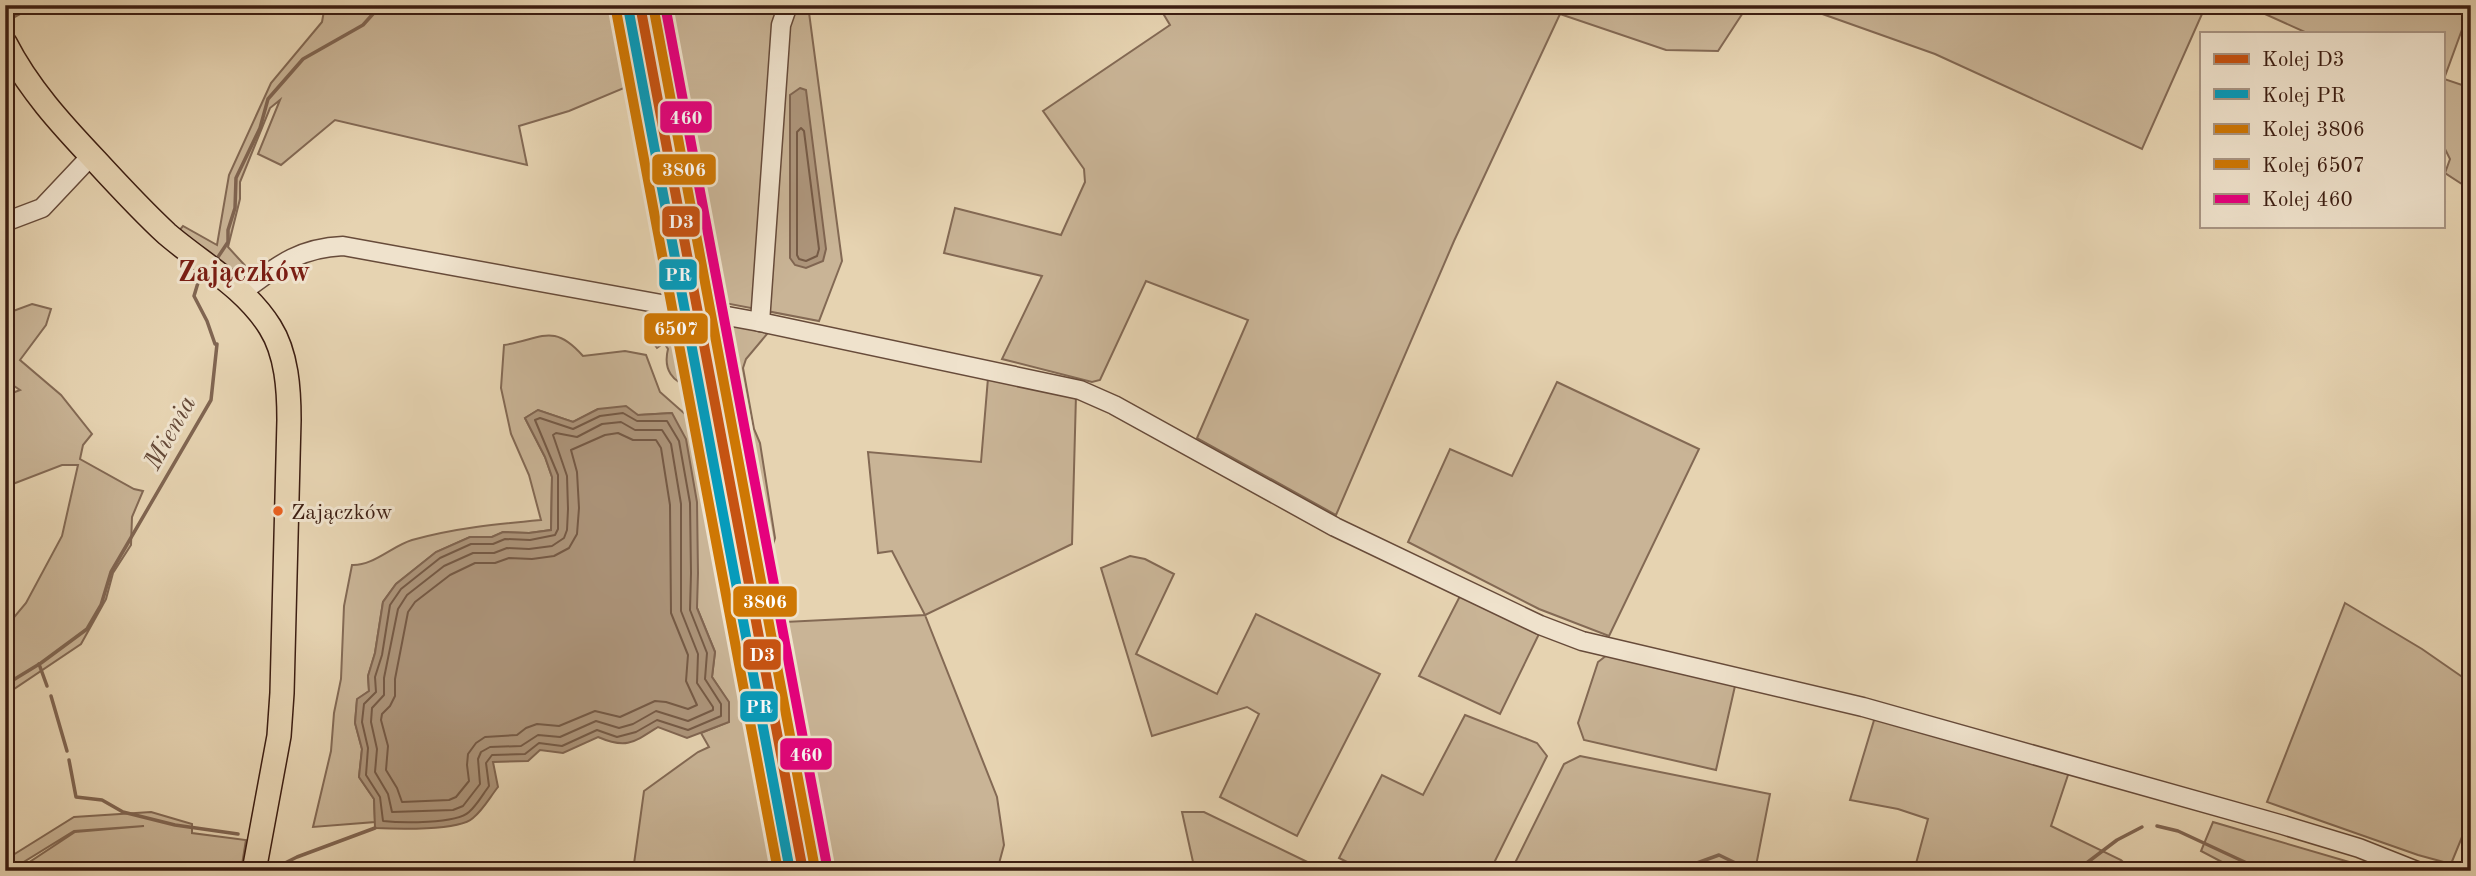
<svg xmlns="http://www.w3.org/2000/svg" width="2476" height="876" font-family="'Old Standard TT',serif">
<style>
.green{fill:#c9b496;stroke:#836954;stroke-width:2}
.water{fill:#ad957b;stroke:#806551;stroke-width:2}
.lines{fill:none;stroke-linecap:round;stroke-linejoin:round}
.shore{stroke:#755a46;stroke-width:2}
.stream{stroke:#806551;stroke-width:3.5}
.minor-casing{stroke:#674b3a;stroke-width:21}
.major-casing{stroke:#3d1e12;stroke-width:26}
.minor{stroke:#efe2cc;stroke-width:18}
.major{stroke:#e6d3b1;stroke-width:23}
.rail-1-casing{stroke:#efe2cc;stroke-width:16}
.rail-2-casing{stroke:#efe2cc;stroke-width:16}
.rail-3-casing{stroke:#efe2cc;stroke-width:16}
.rail-4-casing{stroke:#efe2cc;stroke-width:16}
.rail-5-casing{stroke:#efe2cc;stroke-width:16}
.rail-1{stroke:#c65312;stroke-width:10}
.rail-2{stroke:#069bbb;stroke-width:10}
.rail-3{stroke:#ce7704;stroke-width:10}
.rail-4{stroke:#ce7704;stroke-width:10}
.rail-5{stroke:#e5007d;stroke-width:10}
.bus-dot{fill:#e96121;stroke:#efe2cc;stroke-width:2.5}
.labels{text-anchor:middle;stroke-width:6;stroke-linejoin:round;paint-order:stroke}
.bus-label{font-size:22px;fill:#3d1e12;stroke:#efe2cc;text-anchor:start}
.water-label{font-size:26px;font-style:italic;fill:#644837;stroke:#efe2cc}
.quarter-label{font-size:28px;font-weight:bold;fill:#7a1f14;stroke:#efe2cc}
.line-badge{stroke:#efe2cc;stroke-width:2.5}
.badge-label{font-size:19px;text-anchor:middle;font-weight:bold;fill:#fff}
</style>
<rect width="100%" height="100%" fill="#e6d3b1"/>
<filter id="stains"><feTurbulence type="fractalNoise" baseFrequency=".00286" numOctaves="4"/><feColorMatrix values="0 0 0 0 .2 0 0 0 0 .09 0 0 0 0 .02 0 0 0 .5 -.17"/></filter>
<radialGradient id="worn" r=".72"><stop offset=".6" stop-color="#630" stop-opacity="0"/><stop offset="1" stop-color="#630" stop-opacity=".3"/></radialGradient>
<g class="green">
<polygon points="325,5 622,5 636,83 569,111 519,126 527,165 335,120 281,165 258,154 280,100 270,108 240,182 240,199 228,247 250,271 279,256 249,281 239,281 177,233 183,226 217,245 229,175 271,83 322,22"/>
<polygon points="659,5 808,5 842,261 819,321 714,301"/>
<polygon points="1158,5 1748,5 1718,51 1666,50 1560,14 1454,241 1336,515 1197,438 1248,320 1146,281 1100,380 1092,382 1002,359 1042,276 944,253 955,208 1061,235 1085,182 1084,169 1043,111 1170,25"/>
<polygon points="1797,5 2206,5 2142,149 1935,54"/>
<polygon points="2245,5 2471,5 2444,79 2471,88 2471,190 2445,173 2450,159 2443,145 2443,33 2307,33"/>
<polygon points="32,304 51,309 46,325 20,360 61,395 92,434 83,445 80,459 134,489 143,491 132,517 131,545 113,573 106,599 81,644 5,695 5,628 26,603 62,536 78,465 62,465 5,487 5,396 20,390 5,380 5,314"/>
<path d="M652,310L691,316L726,546L782,871H633L644,791L698,752L709,747L701,733L728,722L729,703L712,677L715,652L697,608V552L671,413L638,415L598,409L573,422L538,410L525,418L545,457L552,477L551,530L529,533L503,532L492,537H470L436,552L396,584L383,602L375,653L368,676L369,691L357,700L355,723L362,749L359,777L374,799L375,822L313,827L331,751L334,713L341,679L344,606L352,565C373,566 392,546 412,540C455,528 497,524 541,520L529,475L511,434L501,388L504,345C542,339 553,322 583,356L625,351L646,355L660,392L694,422L692,387C672,383 663,369 668,349L664,343L657,348C646,334 647,326 652,310Z"/>
<polygon points="721,321 764,330 767,334 746,359 743,368 754,429 760,443 775,538 772,548 785,622 925,615 892,551 878,553 868,452 981,462 988,378 1076,395 1072,544 925,615 997,797 1004,845 997,871 826,871 778,623 773,627 729,387"/>
<polygon points="1557,382 1699,449 1609,636 1539,609 1408,542 1450,449 1512,476"/>
<polygon points="1130,556 1145,559 1174,574 1136,654 1217,694 1256,614 1380,674 1297,836 1220,797 1259,714 1247,707 1152,736 1101,568"/>
<polygon points="1460,596 1539,634 1500,714 1419,676"/>
<polygon points="2345,603 2422,649 2471,683 2471,815 2451,864 2418,855 2267,802"/>
<polygon points="1607,655 1735,686 1716,770 1584,740 1578,723 1598,662"/>
<polygon points="1465,715 1537,743 1547,756 1490,871 1365,871 1339,858 1382,775 1423,795"/>
<polygon points="1875,717 2070,769 2051,826 2121,860 2133,871 1914,871 1928,819 1898,809 1850,800"/>
<polygon points="1580,756 1770,794 1755,871 1511,871 1564,764"/>
<polygon points="151,812 192,824 192,833 246,840 241,871 16,871 75,832 144,826 74,831 9,871 5,871 5,860 74,817"/>
<polygon points="1182,812 1204,812 1326,871 1195,871"/>
<polygon points="2213,822 2380,871 2239,871 2201,851"/>
</g>
<g class="water">
<polygon points="800,88 806,90 826,249 823,261 806,268 795,265 790,258 790,95"/>
<path d="M626,406L638,415L672,413L686,439L697,502L698,573L697,608L715,652L712,677L729,702V722L687,738L658,727C633,743 626,749 598,737L563,753L540,750L528,761L493,762L498,787C490,797 483,810 473,818C459,831 396,829 375,828L374,799L359,777L362,749L355,723L357,699L369,691L368,676L375,653L383,602L396,584L436,552L470,537H492L503,532L529,533L551,530L552,477L545,457L525,418L538,410L573,422L598,409Z"/>
</g>
<g class="lines">
<g class="shore">
<polygon points="801,128 804,131 819,249 817,256 806,261 799,259 797,255 797,132"/>
<path d="M623,413L637,421H667L679,441L690,503L691,573L690,610L707,653L705,679L721,704V716L688,730L657,720L636,732L617,737L597,730L562,746L539,743L525,754L492,755L486,763L489,786C483,794 477,805 469,812C456,824 401,823 383,821L380,797L366,775L368,748L362,722L364,704L376,692L375,677L382,655L390,605L401,589L440,558L471,544H493L505,539L530,540L555,535L558,529V475L535,420L540,418L573,429L600,416Z"/>
<polygon points="621,422 635,430 662,430 671,444 681,504 681,611 698,654 697,683 713,707 713,710 688,721 656,711 633,724 619,728 596,721 560,737 538,735 521,746 490,747 481,752 478,759 480,784 463,806 453,810 392,812 388,794 375,772 377,749 371,722 372,708 384,695 384,678 398,609 407,595 444,566 473,553 494,553 507,548 529,549 552,546 564,538 567,530 568,509 567,476 553,435 556,433 577,437 602,424"/>
<polygon points="618,433 633,440 656,440 661,448 670,505 671,613 688,655 686,681 697,705 688,709 666,702 655,701 620,717 595,711 559,726 537,724 526,728 517,735 485,737 476,743 468,754 467,765 469,781 456,797 449,800 402,802 397,788 386,770 388,746 381,720 382,714 390,706 395,696 395,679 408,612 415,602 450,575 475,563 495,563 509,558 532,559 554,556 569,548 577,534 579,508 577,472 571,450 605,435"/>
</g>
<g class="stream">
<polyline points="6,21 35,5"/>
<polyline points="5,128 10,121"/>
<polyline points="216,260 228,242 228,230 235,208 236,178 260,128 268,99 303,59 363,25 381,5"/>
<polyline points="39,664 47,686"/>
<polyline points="5,685 41,663 87,629 101,605 111,572 211,400 217,344 215,344 207,321 194,296 200,276 203,272"/>
<polyline points="51,696 67,751"/>
<polyline points="69,760 76,797 102,800 123,812 175,825 238,834"/>
<polyline points="2157,826 2178,831 2264,871"/>
<polyline points="269,871 297,857 375,828"/>
<polyline points="1675,871 1719,855 1752,871"/>
<polyline points="2076,871 2117,840 2142,827"/>
</g>
<defs>
<g id="minor">
<polyline points="5,222 42,208 91,156"/>
<path d="M241,293C276,267 297,248 343,246L760,322L781,25L788,5"/>
<polyline points="760,322 1080,390 1114,405 1335,527 1540,625 1582,641 1863,707 2283,825 2359,848 2417,871"/>
</g>
<path id="major" d="M5,43C28,88 61,124 96,161C119,186 142,211 167,234C202,264 245,287 270,327C287,354 289,390 289,420L282,693L279,736L254,871"/>
</defs>
<use href="#minor" class="minor-casing"/>
<use href="#major" class="major-casing"/>
<use href="#minor" class="minor"/>
<use href="#major" class="major"/>
<defs>
<polyline id="rail-1" points="640,5 803,871"/>
<polyline id="rail-2" points="628,7 790,871"/>
<polyline id="rail-3" points="653,5 815,869"/>
<polyline id="rail-4" points="616,10 778,871"/>
<polyline id="rail-5" points="665,5 827,866"/>
</defs>
<use href="#rail-1" class="rail-1-casing"/>
<use href="#rail-2" class="rail-2-casing"/>
<use href="#rail-3" class="rail-3-casing"/>
<use href="#rail-4" class="rail-4-casing"/>
<use href="#rail-5" class="rail-5-casing"/>
<use href="#rail-1" class="rail-1"/>
<use href="#rail-2" class="rail-2"/>
<use href="#rail-3" class="rail-3"/>
<use href="#rail-4" class="rail-4"/>
<use href="#rail-5" class="rail-5"/>
</g>
<circle class="bus-dot" cx="278" cy="511" r="6"/>
<g class="labels">
<g class="bus-label">
<text x="291" y="519">Zajączków</text>
</g>
<g class="water-label">
<text transform="translate(169 432) rotate(-61)" y="9">Mienia</text>
</g>
<g class="quarter-label">
<text x="244" y="281">Zajączków</text>
</g>
</g>
<g class="line-badge">
<rect x="659" y="100" width="54" height="34" rx="7" fill="#e5007d"/>
<rect x="651" y="153" width="66" height="33" rx="7" fill="#ce7704"/>
<rect x="661" y="205" width="40" height="33" rx="7" fill="#c65312"/>
<rect x="658" y="258" width="40" height="33" rx="7" fill="#069bbb"/>
<rect x="643" y="312" width="66" height="33" rx="7" fill="#ce7704"/>
<rect x="732" y="585" width="66" height="33" rx="7" fill="#ce7704"/>
<rect x="742" y="638" width="40" height="33" rx="7" fill="#c65312"/>
<rect x="739" y="690" width="40" height="33" rx="7" fill="#069bbb"/>
<rect x="779" y="737" width="54" height="34" rx="7" fill="#e5007d"/>
</g>
<g class="badge-label">
<text x="686" y="124">460</text>
<text x="684" y="176">3806</text>
<text x="681" y="228">D3</text>
<text x="678" y="281">PR</text>
<text x="676" y="335">6507</text>
<text x="765" y="608">3806</text>
<text x="762" y="661">D3</text>
<text x="759" y="713">PR</text>
<text x="806" y="761">460</text>
</g>
<rect width="2476" height="876" fill="none" stroke="#e6d3b1" stroke-width="28"/>
<rect x="7" y="7" width="2462" height="862" fill="none" stroke="#3d1e12" stroke-width="3.5"/>
<rect x="14" y="14" width="2448" height="848" fill="none" stroke="#3d1e12" stroke-width="2"/>
<rect x="2200" y="32" width="245" height="196" fill="#efe2cc" stroke="#a89482" stroke-width="2"/>
<rect x="2214" y="54" width="35" height="10" fill="#c65312" stroke="#a89482" stroke-width="2"/>
<text x="2262" y="66" font-size="21" fill="#3d1e12">Kolej D3</text>
<rect x="2214" y="89" width="35" height="10" fill="#069bbb" stroke="#a89482" stroke-width="2"/>
<text x="2262" y="102" font-size="21" fill="#3d1e12">Kolej PR</text>
<rect x="2214" y="124" width="35" height="10" fill="#ce7704" stroke="#a89482" stroke-width="2"/>
<text x="2262" y="136" font-size="21" fill="#3d1e12">Kolej 3806</text>
<rect x="2214" y="159" width="35" height="10" fill="#ce7704" stroke="#a89482" stroke-width="2"/>
<text x="2262" y="172" font-size="21" fill="#3d1e12">Kolej 6507</text>
<rect x="2214" y="194" width="35" height="10" fill="#e5007d" stroke="#a89482" stroke-width="2"/>
<text x="2262" y="206" font-size="21" fill="#3d1e12">Kolej 460</text>
<rect width="100%" height="100%" filter="url(#stains)"/>
<rect width="100%" height="100%" fill="url(#worn)"/>
</svg>
